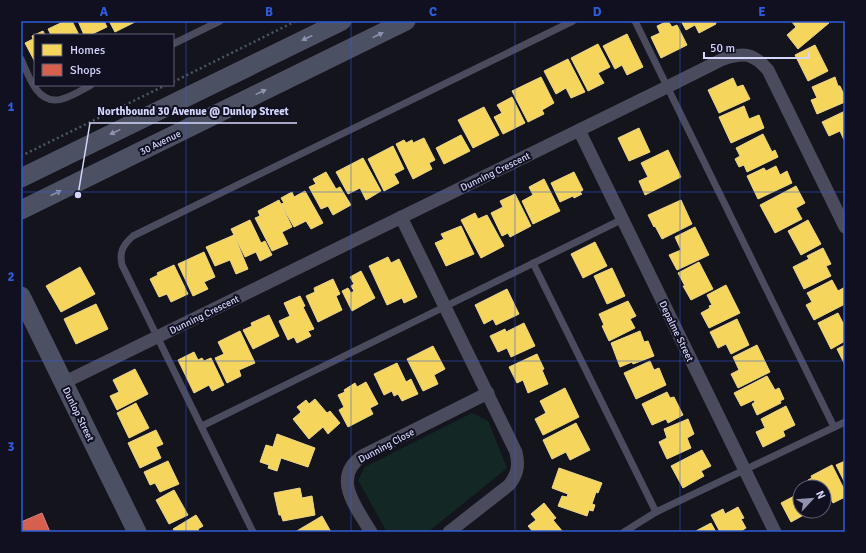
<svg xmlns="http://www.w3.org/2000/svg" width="866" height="553" font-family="Signika,sans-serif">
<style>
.green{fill:#132825}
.homes{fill:#f6d55c;stroke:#ecd58c}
.shops{fill:#d6604d;stroke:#d58381}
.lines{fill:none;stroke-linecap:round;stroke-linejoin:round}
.path{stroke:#4a5961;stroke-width:2.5;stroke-dasharray:2 3;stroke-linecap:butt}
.lane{stroke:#4a4b5d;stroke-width:7}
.street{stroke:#4a4b5d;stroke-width:13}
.secondary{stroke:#4c5063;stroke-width:19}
.oneway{fill:#9093af}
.grid{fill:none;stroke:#2f5cdc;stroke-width:1;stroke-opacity:0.55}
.labels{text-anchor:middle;stroke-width:4;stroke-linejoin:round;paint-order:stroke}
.street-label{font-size:10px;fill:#d4d6fb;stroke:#101021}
.leader{fill:none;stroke:#d4d6fb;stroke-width:1.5}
.callout-dot{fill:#d4d6fb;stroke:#101021;stroke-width:1.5}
.callout-label{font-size:11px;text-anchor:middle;font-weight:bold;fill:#d4d6fb;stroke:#101021;stroke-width:4;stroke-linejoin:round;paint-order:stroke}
.neatline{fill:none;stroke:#2f5cdc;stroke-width:1.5}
.grid-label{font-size:13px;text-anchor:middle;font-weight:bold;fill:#2f5cdc}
</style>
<rect width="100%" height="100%" fill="#14141d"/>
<polygon class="green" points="472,413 488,421 507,468 428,532 387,532 358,480 365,467"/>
<g class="homes">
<polygon points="65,21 72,21 79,35 51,35 48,29"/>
<polygon points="78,21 104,21 107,27 90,35 84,35"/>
<polygon points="109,21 137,21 115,32"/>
<polygon points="668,21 672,27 677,25 687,45 661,58 651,37 660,33 657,26"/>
<polygon points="681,21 715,21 716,24 699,33 695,25 686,30"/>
<polygon points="791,21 827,21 829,23 798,49 787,35 796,27"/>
<polygon points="43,31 45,35 35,35 35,62 25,43 33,39 32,36"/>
<polygon points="627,34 643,67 627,75 622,65 615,69 603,46"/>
<polygon points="598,44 610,67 598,73 604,83 588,91 571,58"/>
<polygon points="815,45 828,71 808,81 795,55"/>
<polygon points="568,59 585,92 571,98 566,88 556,94 544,71"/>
<polygon points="541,77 554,103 542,110 544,114 528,122 512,91"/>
<polygon points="835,77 838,86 840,86 845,97 845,102 817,114 811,100 817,98 812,87"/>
<polygon points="733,78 737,87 743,85 750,99 719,113 708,90"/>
<polygon points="512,97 525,123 503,134 494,117 502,113 497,105"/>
<polygon points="744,106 749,119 759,115 764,128 731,143 719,117"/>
<polygon points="484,107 499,135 473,148 458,120"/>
<polygon points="845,111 845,139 844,140 840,131 829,136 822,122"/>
<polygon points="639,128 650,152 629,161 618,138"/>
<polygon points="763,134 772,152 775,150 778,157 747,172 744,165 739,167 735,159 740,156 736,148"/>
<polygon points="461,135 470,151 444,164 436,148"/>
<polygon points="424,138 435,160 429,163 432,169 413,179 396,144 404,140 406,143 412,140 413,143"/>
<polygon points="393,146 404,169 394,174 399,183 384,191 368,159"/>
<polygon points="668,150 681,177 645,195 639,181 648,177 641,163"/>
<polygon points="363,158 381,191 366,200 360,188 348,194 336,172"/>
<polygon points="776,166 780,175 787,171 792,183 758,199 747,176 764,168 766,171"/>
<polygon points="326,172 336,189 340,187 351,205 333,215 328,206 321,209 309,187 316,184 313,179"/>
<polygon points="574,172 583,190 580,192 582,194 574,198 573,196 560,202 551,183"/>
<polygon points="544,179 560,211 533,224 522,201 533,195 529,187"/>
<polygon points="796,186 805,203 796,208 802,219 775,233 760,205"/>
<polygon points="305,191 323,223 311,229 306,221 294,227 281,204 284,203 281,198 292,192 294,197"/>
<polygon points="515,194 531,226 510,237 508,233 502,236 491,213 503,207 500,201"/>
<polygon points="279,200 292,227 282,232 288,244 272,251 255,218 260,216 258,211"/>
<polygon points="681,200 692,224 662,239 655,226 654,227 648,215"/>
<polygon points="475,213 478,219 487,215 504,246 481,258 461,220"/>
<polygon points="250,220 261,243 265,241 272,255 260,261 256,252 245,257 231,229"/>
<polygon points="808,220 821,244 801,255 788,231"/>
<polygon points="461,226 474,254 446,266 435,243 444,239 441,234"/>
<polygon points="695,227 709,255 677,270 669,255 681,250 675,237"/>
<polygon points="234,235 248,269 236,274 230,260 215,266 206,247"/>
<polygon points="595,242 607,266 583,278 571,254"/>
<polygon points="823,248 831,264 826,266 831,276 804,289 793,267 809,259 807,256"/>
<polygon points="204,252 215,277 204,282 208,289 193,296 178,264"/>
<polygon points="388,257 391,263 399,259 417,297 404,303 402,298 387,305 369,266"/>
<polygon points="699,262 713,289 691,300 683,286 685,286 678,273"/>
<polygon points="174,265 188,294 171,302 167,294 159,297 150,279 158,275 157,273"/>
<polygon points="80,267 95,294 61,312 46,286"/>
<polygon points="612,268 625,296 607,304 594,276"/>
<polygon points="361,271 375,298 352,311 342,291 348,288 351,293 354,291 351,286 354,284 350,277"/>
<polygon points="333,279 340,294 336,296 342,310 318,322 306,296 315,292 314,288"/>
<polygon points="832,280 838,291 845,287 845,304 814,320 806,305 812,302 807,293"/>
<polygon points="726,285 740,313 709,328 701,313 710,308 709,306 712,305 707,295"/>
<polygon points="507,289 519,314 496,325 493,319 484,324 475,305"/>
<polygon points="300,296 305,306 303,307 314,329 308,331 311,336 297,343 294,337 288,340 279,321 290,316 284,303"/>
<polygon points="628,301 636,316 630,319 635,328 609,341 602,326 604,325 599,314"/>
<polygon points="96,304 108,329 76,344 64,319"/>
<polygon points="838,313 843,323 845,322 845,341 831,349 818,323"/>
<polygon points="269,315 279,336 253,349 243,330 252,326 251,323"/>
<polygon points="737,319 749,345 731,354 726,344 718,348 710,332"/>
<polygon points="524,323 535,346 511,357 507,348 498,352 490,336 505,329 506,332"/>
<polygon points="240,331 255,363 239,370 241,376 227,383 215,358 224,354 218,342"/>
<polygon points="640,331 644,342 648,341 654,356 633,364 632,362 620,367 611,343"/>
<polygon points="757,345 770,372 738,388 731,374 739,370 733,357"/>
<polygon points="845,345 845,365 837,349"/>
<polygon points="433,346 445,369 434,375 438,384 423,391 407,359"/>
<polygon points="194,352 198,360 202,358 204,361 211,358 224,385 212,391 209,385 194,393 178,360"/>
<polygon points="537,354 544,369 542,370 548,384 528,393 523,380 517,383 509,367"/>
<polygon points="650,361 654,370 659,368 666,385 636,399 624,373"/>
<polygon points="397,363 406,382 411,379 418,394 402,401 398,394 394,396 392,391 384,395 374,374"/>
<polygon points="135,369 148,394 117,410 110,396 119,392 113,380"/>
<polygon points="767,376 775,390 779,388 784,399 780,401 781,403 757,415 752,404 755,402 754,400 741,406 734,393"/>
<polygon points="366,382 378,404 370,408 373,414 348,427 339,410 344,407 338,395 345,392 344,390 355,383 357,387"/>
<polygon points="565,388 579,417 543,435 535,419 546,413 540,401"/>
<polygon points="667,392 670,398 674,397 683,415 668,423 666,419 652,425 642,404"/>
<polygon points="315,399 327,413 330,411 340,423 328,434 323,427 309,439 293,419 301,412 297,407 306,400 309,404"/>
<polygon points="136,403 149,428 129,438 117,413"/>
<polygon points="786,406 795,425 783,431 785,436 763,447 756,432 765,428 761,419"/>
<polygon points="688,419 694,434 687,438 691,448 667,459 659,442 667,438 664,429"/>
<polygon points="576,423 590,450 570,460 566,452 552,459 543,440"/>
<polygon points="156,430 163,444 156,447 161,458 140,468 128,443"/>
<polygon points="277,434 315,448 308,467 281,458 277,471 268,468 269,465 260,462 266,445 273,447"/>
<polygon points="702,450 711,466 701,471 704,476 683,488 671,466"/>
<polygon points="168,461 179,484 160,492 155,483 150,485 144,472"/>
<polygon points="845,461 845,483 836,465"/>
<polygon points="832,465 845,491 845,497 833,503 828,493 824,495 824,487 811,487 808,480 812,478 811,476"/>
<polygon points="559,468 602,483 598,493 596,492 592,504 595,505 593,511 589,510 587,516 558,506 562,496 567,497 568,494 552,488"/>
<polygon points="300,488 302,498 312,496 315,515 283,521 281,515 279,515 274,493"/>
<polygon points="174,490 188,515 169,524 156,500"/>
<polygon points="800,493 800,511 811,511 791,522 781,503"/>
<polygon points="544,503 556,518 553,520 563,532 533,532 528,526 536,520 531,514"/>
<polygon points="738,507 744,518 741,519 746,528 741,531 742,532 720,532 711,515 723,509 725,514"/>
<polygon points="196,515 203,526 198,529 199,532 175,532 173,529"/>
<polygon points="322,516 331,532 295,532"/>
<polygon points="711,523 716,532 694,532"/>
</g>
<polygon class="shops" points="42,513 50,532 21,532 21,522"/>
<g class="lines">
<g class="path">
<polyline points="173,82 296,21"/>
<polyline points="21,156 166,85"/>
</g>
<g class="lane">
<polyline points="635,21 834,427"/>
<polyline points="173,44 220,21"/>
<path d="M21,59C28,74 36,101 56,100C66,100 82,90 91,85"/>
<polyline points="533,263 656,512"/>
<polyline points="202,426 623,219"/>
<path d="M253,532L122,265C119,252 123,245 133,236L573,21"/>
<polyline points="624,532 656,512 845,422"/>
</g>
<g class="street">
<polyline points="579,130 775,532"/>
<path d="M401,217L516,452C519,465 518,474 509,485L449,532"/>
<path d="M63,383L667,87L723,59C744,52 753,53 768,70L845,227"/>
<path d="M371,532C356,507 330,476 364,455L488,393"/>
</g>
<g class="secondary">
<polyline points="21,178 342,21"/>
<polyline points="21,210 406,21"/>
<polyline points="21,296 104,465 137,532"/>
</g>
</g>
<defs><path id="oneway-solid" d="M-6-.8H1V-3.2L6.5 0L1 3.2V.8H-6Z"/></defs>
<g class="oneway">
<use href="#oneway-solid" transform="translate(378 35) rotate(-26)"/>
<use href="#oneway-solid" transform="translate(307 38) rotate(154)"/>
<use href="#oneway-solid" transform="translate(261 92) rotate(-26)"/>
<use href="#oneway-solid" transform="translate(115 132) rotate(154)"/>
<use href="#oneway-solid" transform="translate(56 193) rotate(-26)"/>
</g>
<path class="grid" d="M186,21V532M351,21V532M515,21V532M680,21V532M21,192H845M21,361H845"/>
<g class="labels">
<g class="street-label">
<text transform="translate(160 142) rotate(-26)" y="4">30 Avenue</text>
<text transform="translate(495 171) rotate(-26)" y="4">Dunning Crescent</text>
<text transform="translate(204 314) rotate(-26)" y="4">Dunning Crescent</text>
<text transform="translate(677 331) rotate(64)" y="4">Depalme Street</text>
<text transform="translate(79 414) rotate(64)" y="4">Dunlop Street</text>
<text transform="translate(386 445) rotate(-28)" y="4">Dunning Close</text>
</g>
</g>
<path class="leader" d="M78 195L90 123H297"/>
<circle class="callout-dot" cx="78" cy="195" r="4"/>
<g class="callout-label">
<text x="193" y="115">Northbound 30 Avenue @ Dunlop Street</text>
</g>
<rect width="866" height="553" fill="none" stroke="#101021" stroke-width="44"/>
<rect x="34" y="34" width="140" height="52" fill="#101021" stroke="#5e5f78"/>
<rect x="42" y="44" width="20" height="12" fill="#f6d55c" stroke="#5e5f78"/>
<text x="70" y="54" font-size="12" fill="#d4d6fb">Homes</text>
<rect x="42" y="64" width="20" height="12" fill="#d6604d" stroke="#5e5f78"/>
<text x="70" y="74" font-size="12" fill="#d4d6fb">Shops</text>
<g transform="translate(812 499) rotate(64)"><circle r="19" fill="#101021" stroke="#5e5f78"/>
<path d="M0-3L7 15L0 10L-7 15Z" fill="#9192ad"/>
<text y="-6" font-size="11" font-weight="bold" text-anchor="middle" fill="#d4d6fb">N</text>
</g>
<path d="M704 52v6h105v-6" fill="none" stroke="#d4d6fb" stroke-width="2"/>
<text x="710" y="52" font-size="12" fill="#d4d6fb" stroke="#101021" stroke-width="3" paint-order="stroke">50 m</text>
<rect x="22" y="22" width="822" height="509" class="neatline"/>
<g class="grid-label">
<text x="104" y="16">A</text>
<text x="269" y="16">B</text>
<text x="433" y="16">C</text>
<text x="597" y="16">D</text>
<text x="762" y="16">E</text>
<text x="11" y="111">1</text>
<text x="11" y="281">2</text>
<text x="11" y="451">3</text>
</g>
</svg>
